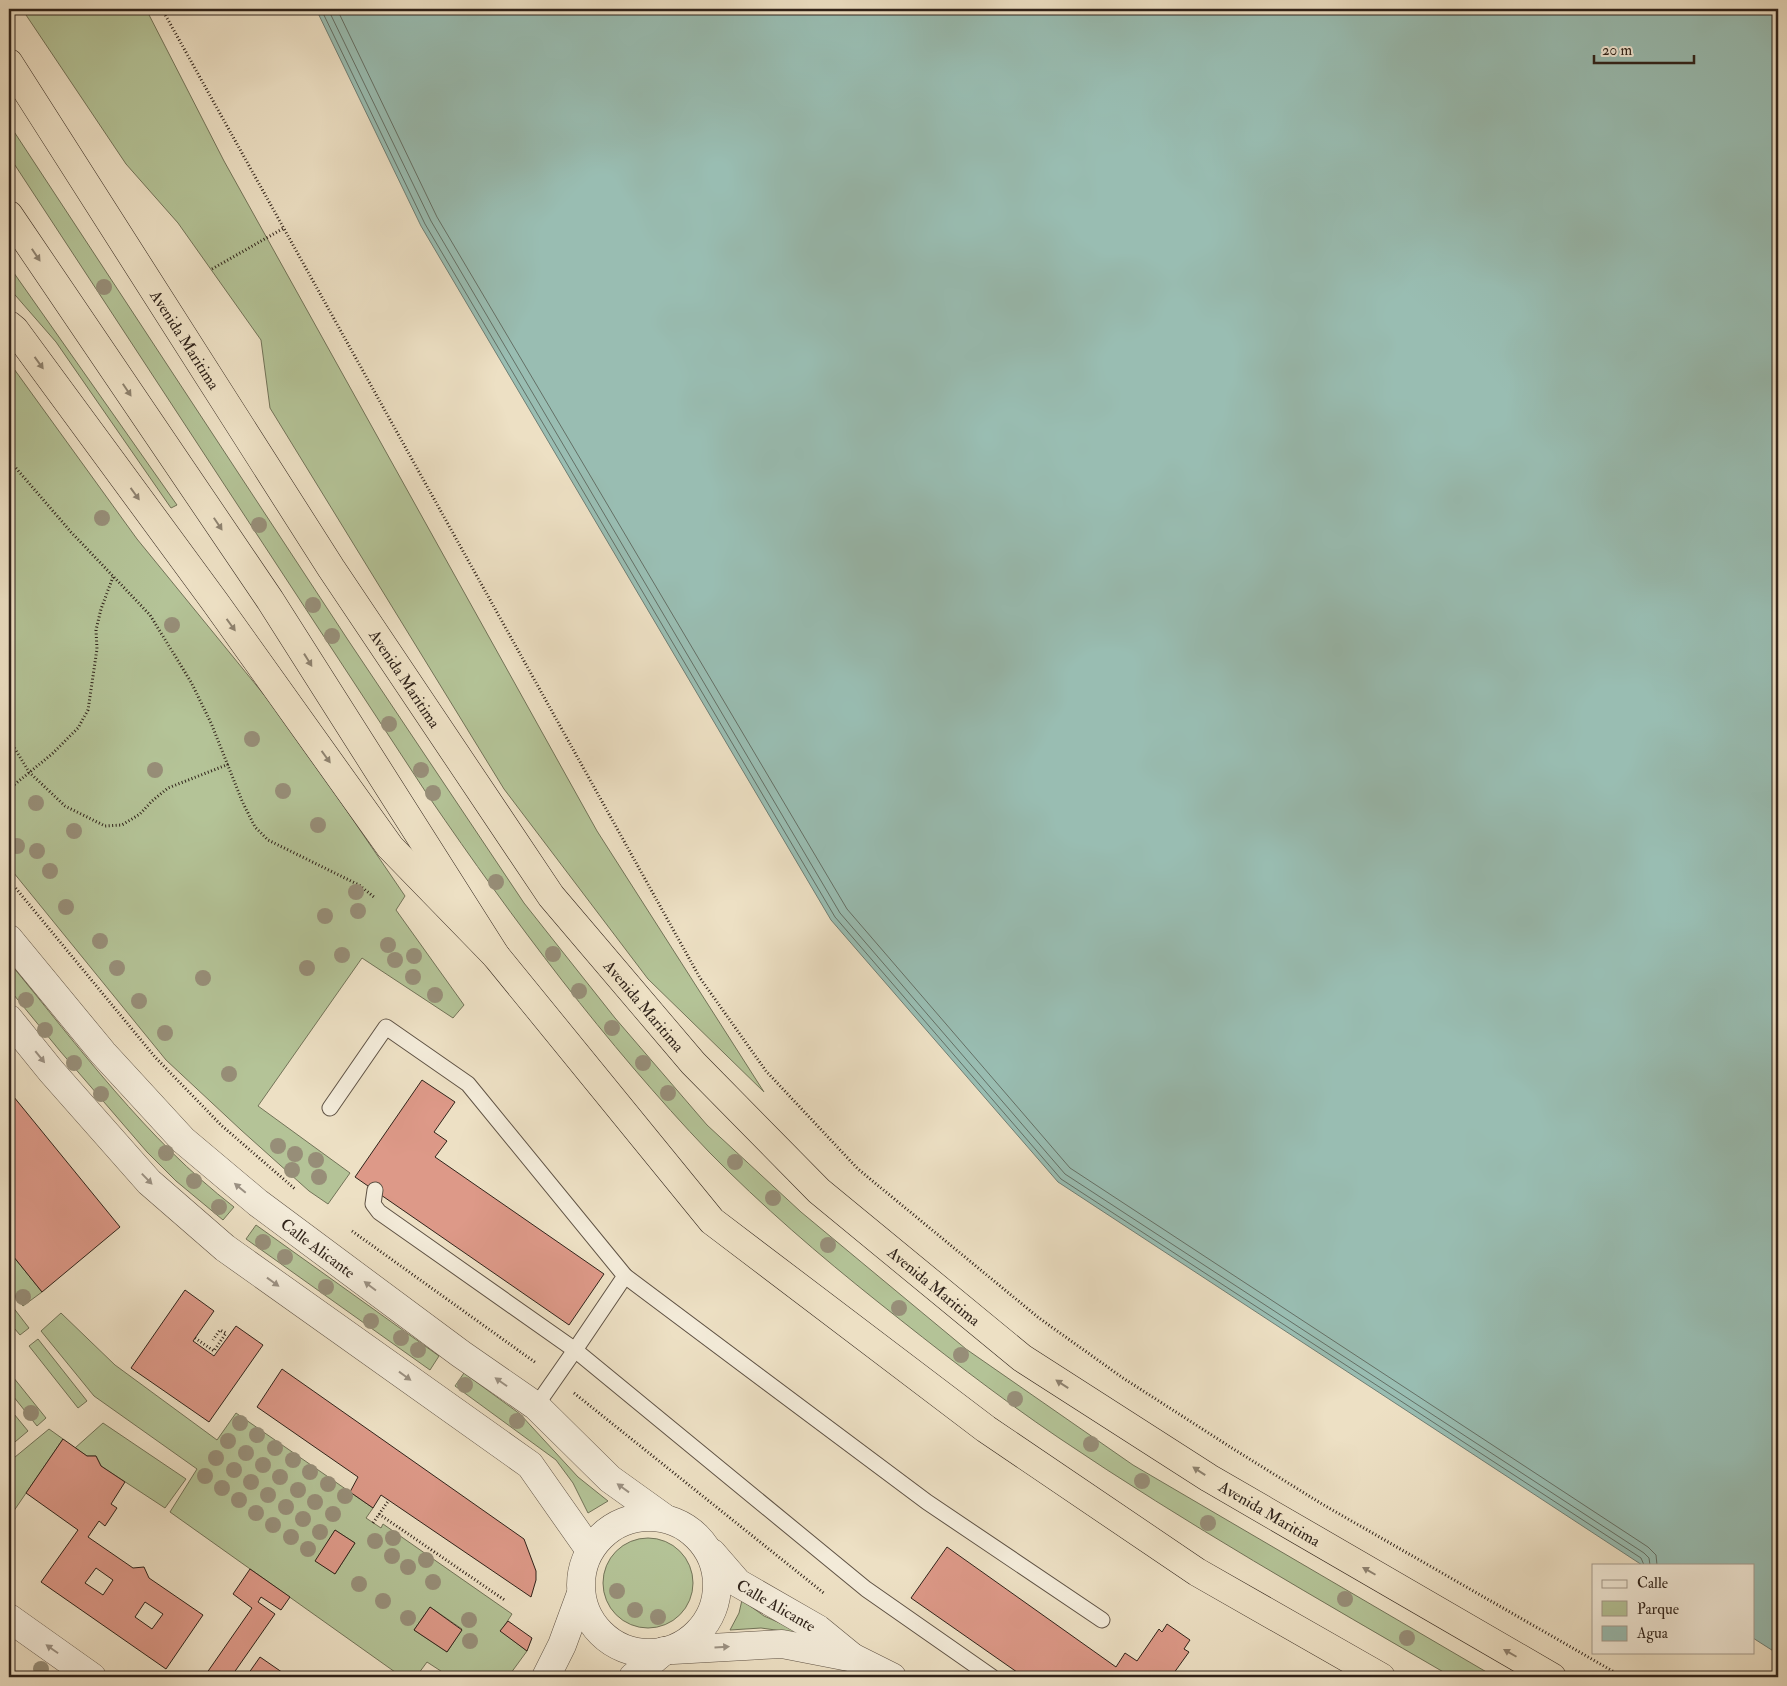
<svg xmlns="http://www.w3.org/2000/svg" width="1787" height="1686" font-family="'IM FELL Double Pica',serif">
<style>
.green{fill:#b4c397;stroke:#727358;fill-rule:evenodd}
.water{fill:#99bdb2;stroke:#6f7f75}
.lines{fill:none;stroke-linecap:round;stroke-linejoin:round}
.shore{stroke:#647066;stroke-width:1}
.building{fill:#d98;stroke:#30231a;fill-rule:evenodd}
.service-casing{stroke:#5f5244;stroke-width:17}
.minor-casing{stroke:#5f5244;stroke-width:29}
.trunk-casing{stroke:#30231a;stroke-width:29}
.motorway-casing{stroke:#30231a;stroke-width:29}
.path{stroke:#30231a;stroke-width:3;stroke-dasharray:1 2.5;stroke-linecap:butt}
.service{stroke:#f3ebd9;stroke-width:15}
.minor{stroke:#f3ebd9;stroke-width:28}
.trunk{stroke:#ede0c4;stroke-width:28}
.motorway{stroke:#ede0c4;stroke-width:28}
.tree{fill:#978e78}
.oneway{fill:#8e826f}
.oneway2{fill:#9b9183}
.labels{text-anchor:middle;stroke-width:5;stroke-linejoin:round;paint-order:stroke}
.street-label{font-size:16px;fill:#30231a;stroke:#f3ebd9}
</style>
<rect width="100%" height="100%" fill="#ede0c4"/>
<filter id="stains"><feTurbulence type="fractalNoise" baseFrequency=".004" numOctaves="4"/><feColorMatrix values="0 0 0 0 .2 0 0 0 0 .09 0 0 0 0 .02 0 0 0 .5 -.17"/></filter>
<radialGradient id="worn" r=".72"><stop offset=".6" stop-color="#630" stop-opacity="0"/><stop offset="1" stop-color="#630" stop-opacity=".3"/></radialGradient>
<g class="green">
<polygon points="22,9 146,9 224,161 597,831 764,1092 648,979 504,789 270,408 261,340 178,223 126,164"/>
<path d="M9,124L348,640L524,903L615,1018L707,1125L801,1212L966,1349L1133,1465L1495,1677H1452C1320,1600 1186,1524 1059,1438C997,1396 937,1349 878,1302C819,1255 762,1206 709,1152C605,1043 514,921 429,797L9,156Z"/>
<polygon points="9,266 177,505 171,508 56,342 9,288"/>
<polygon points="9,362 137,539 287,723 405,896 396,910 464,1005 453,1018 362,958 258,1106 350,1173 328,1204 309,1191 241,1130 166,1060 9,867"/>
<path d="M9,962C79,1047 146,1139 234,1207L223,1220L176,1181L147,1152L60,1051L9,989Z"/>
<polygon points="256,1225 439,1356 430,1370 246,1239"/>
<polygon points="9,1251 42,1292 23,1306 9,1288"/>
<polygon points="9,1302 29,1328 20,1335 9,1322"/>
<path d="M61,1313L115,1365L217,1440L236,1413L373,1508L366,1518L381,1528L383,1524L512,1614L501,1631L527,1651L508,1677H450L427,1662L416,1677H402L170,1512L197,1469L94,1396L41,1331ZM335,1530L355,1543L335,1574L316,1561ZM430,1607L462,1629L447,1652L414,1630Z"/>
<polygon points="38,1339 87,1401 78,1408 29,1346"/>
<polygon points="9,1372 46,1418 37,1426 9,1391"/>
<polygon points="464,1373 520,1414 578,1477 608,1501 588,1513 573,1483 556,1460 455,1386"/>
<polygon points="14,1414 28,1431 9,1447 9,1419"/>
<polygon points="103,1423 186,1479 165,1508 101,1466 96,1456 87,1456 75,1448"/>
<polygon points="49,1429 63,1439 9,1518 9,1462"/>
<circle cx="648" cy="1583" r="45"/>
<polygon points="742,1600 764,1616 798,1631 797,1633 761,1628 730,1630 739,1613"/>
</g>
<polygon class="water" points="316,9 1778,9 1778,1654 1753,1638 1753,1565 1642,1565 1058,1182 831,920 421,226"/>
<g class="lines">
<g class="shore">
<polyline points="321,9 425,224 835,917 1061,1179 1641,1558 1644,1565"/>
<polyline points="328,9 431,221 840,913 1065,1174 1644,1553 1649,1558 1650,1565"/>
<polyline points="337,9 437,217 847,909 1070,1168 1648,1547 1656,1555 1657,1565"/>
</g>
</g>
<g class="building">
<polygon points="422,1080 455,1102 434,1132 447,1141 435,1157 604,1274 569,1325 355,1177"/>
<polygon points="9,1091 120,1227 42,1292 9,1251"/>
<polygon points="185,1290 214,1311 193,1341 214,1356 236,1326 263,1345 209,1422 131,1368"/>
<polygon points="282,1369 524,1539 536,1571 536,1580 531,1597 381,1495 373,1508 350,1492 358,1477 257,1407"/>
<path d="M63,1439L87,1456H96L101,1466L125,1482L111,1504L117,1508L105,1526L99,1521L88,1537L133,1568L144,1567L149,1578L203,1615L166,1669L41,1582L78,1530L26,1493ZM96,1568L113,1580L103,1595L85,1583ZM145,1602L163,1614L152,1629L135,1617Z"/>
<polygon points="335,1530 355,1543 335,1574 315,1561"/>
<polygon points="947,1547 1116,1667 1125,1653 1137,1661 1159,1629 1162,1632 1167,1624 1190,1640 1184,1649 1189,1652 1171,1677 1024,1677 911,1598"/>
<polygon points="250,1569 290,1597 281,1610 261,1597 258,1602 275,1614 231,1677 204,1677 252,1608 233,1594"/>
<polygon points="430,1607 462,1630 447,1652 414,1630"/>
<polygon points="508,1621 532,1638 527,1651 500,1631"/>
<polygon points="260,1657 289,1677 246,1677"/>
</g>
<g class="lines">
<defs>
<g id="service">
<polyline points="330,1108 386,1027 468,1084 625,1276 575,1350 866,1589 992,1677"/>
<polyline points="375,1190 373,1204 379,1212 575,1350 536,1406"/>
<polyline points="625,1276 927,1502 1102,1620"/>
</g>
<g id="minor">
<path id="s1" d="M9,939L103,1053L183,1140L258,1203L461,1354L536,1406L610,1479L663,1517"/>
<polyline points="9,1019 51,1071 149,1182 225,1248 530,1465 589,1549"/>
<circle cx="649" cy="1585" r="68"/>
<path id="s2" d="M712,1553L738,1583L818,1629L851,1656"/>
<polyline points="9,1618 92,1677"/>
<polyline points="673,1650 782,1644 854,1658 892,1677"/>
<polyline points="546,1677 562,1645 580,1596"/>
<polyline points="633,1677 664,1651"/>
</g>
<g id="trunk">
<path id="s3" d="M9,63L331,568L551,896L693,1063L819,1191L1022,1358L1209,1478L1552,1677"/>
<polyline points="9,215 270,600 496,956 712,1221 986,1429 1197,1572 1381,1677"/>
</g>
<polyline id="motorway" points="9,325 15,330 215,602 390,847 496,956"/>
</defs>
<use href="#service" class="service-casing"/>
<use href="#minor" class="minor-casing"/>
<use href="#trunk" class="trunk-casing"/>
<use href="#motorway" class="motorway-casing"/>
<g class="path">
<polyline points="162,9 700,978 766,1071 858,1169 1039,1318 1123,1378 1235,1450 1322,1504 1623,1677"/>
<polyline points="212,269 284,228"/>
<polyline points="9,460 71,532 150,615 191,682 211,723 242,801 255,827 268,840 359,885 374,897"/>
<polyline points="9,739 29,772 65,806 105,826 122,825 140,814 152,801 168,788 229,764"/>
<polyline points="9,789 52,754 78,728 88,710 97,649 96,630 101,609 113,577"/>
<polyline points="9,880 155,1057 221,1125 295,1189"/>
<polyline points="352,1231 536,1363"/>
<polyline points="195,1338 214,1351 226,1333 220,1330 213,1340"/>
<polyline points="574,1393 825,1594"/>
<polyline points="379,1514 506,1601"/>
<polyline points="373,1523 389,1500"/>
</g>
<use href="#service" class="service"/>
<use href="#minor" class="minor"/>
<use href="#trunk" class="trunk"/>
<use href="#motorway" class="motorway"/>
</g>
<g class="tree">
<circle cx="104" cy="287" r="8"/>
<circle cx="102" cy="518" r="8"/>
<circle cx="259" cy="525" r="8"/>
<circle cx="313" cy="605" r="8"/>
<circle cx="172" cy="625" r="8"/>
<circle cx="332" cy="636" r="8"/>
<circle cx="389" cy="724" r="8"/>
<circle cx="252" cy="739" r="8"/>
<circle cx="155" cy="770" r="8"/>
<circle cx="421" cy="770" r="8"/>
<circle cx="283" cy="791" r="8"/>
<circle cx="433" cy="793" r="8"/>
<circle cx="36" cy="803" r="8"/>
<circle cx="318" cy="825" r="8"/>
<circle cx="74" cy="831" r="8"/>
<circle cx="17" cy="846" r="8"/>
<circle cx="37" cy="851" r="8"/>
<circle cx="50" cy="871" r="8"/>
<circle cx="496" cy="882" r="8"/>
<circle cx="356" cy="892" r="8"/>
<circle cx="66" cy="907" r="8"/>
<circle cx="358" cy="911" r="8"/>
<circle cx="325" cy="916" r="8"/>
<circle cx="100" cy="941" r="8"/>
<circle cx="388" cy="945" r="8"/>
<circle cx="553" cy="954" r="8"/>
<circle cx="342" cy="955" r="8"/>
<circle cx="414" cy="956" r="8"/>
<circle cx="395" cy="960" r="8"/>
<circle cx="117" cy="968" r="8"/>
<circle cx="307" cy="968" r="8"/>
<circle cx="413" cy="977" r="8"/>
<circle cx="203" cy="978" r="8"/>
<circle cx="579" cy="991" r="8"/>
<circle cx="435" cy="995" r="8"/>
<circle cx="26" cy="1000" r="8"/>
<circle cx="139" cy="1001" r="8"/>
<circle cx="612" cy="1028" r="8"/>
<circle cx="45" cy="1030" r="8"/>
<circle cx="165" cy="1033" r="8"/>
<circle cx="74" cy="1063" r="8"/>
<circle cx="643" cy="1063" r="8"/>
<circle cx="229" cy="1074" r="8"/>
<circle cx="668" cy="1093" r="8"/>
<circle cx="101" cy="1094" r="8"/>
<circle cx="278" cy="1146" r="8"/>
<circle cx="166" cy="1153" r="8"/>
<circle cx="295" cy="1154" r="8"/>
<circle cx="316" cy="1160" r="8"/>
<circle cx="735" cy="1162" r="8"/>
<circle cx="292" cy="1170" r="8"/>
<circle cx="319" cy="1177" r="8"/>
<circle cx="194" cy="1181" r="8"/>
<circle cx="773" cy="1198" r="8"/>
<circle cx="219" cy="1207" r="8"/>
<circle cx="263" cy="1242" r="8"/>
<circle cx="828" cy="1245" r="8"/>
<circle cx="285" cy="1257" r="8"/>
<circle cx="326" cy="1287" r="8"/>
<circle cx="23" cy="1297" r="8"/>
<circle cx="899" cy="1308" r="8"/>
<circle cx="371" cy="1321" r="8"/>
<circle cx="401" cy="1338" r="8"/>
<circle cx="418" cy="1350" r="8"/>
<circle cx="961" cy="1355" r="8"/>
<circle cx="465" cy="1385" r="8"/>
<circle cx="1015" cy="1399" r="8"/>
<circle cx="31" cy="1413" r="8"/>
<circle cx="517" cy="1421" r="8"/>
<circle cx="240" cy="1423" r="8"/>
<circle cx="257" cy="1435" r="8"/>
<circle cx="228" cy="1441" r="8"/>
<circle cx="1091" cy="1444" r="8"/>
<circle cx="275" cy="1448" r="8"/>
<circle cx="246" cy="1453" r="8"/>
<circle cx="216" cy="1458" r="8"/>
<circle cx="293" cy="1460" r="8"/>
<circle cx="263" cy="1465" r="8"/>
<circle cx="234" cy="1470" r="8"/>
<circle cx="310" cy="1472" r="8"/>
<circle cx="205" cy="1476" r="8"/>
<circle cx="280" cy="1477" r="8"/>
<circle cx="1142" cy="1481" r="8"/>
<circle cx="251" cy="1482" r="8"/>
<circle cx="328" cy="1484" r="8"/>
<circle cx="222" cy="1488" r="8"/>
<circle cx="298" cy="1490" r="8"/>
<circle cx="268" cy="1495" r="8"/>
<circle cx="345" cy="1496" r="8"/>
<circle cx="239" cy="1500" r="8"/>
<circle cx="315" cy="1502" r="8"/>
<circle cx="286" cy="1507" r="8"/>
<circle cx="256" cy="1513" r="8"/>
<circle cx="333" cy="1514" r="8"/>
<circle cx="303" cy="1519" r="8"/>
<circle cx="1208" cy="1523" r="8"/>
<circle cx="273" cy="1525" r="8"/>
<circle cx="320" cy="1532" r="8"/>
<circle cx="291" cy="1537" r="8"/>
<circle cx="393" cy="1538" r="8"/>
<circle cx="375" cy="1541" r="8"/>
<circle cx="308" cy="1549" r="8"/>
<circle cx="392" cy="1556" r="8"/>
<circle cx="426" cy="1560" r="8"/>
<circle cx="408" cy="1567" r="8"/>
<circle cx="433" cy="1582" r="8"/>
<circle cx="359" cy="1584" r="8"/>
<circle cx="617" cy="1591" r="8"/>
<circle cx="1345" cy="1599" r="8"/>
<circle cx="383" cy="1601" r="8"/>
<circle cx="635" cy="1610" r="8"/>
<circle cx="658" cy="1617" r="8"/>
<circle cx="408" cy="1618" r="8"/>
<circle cx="469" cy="1620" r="8"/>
<circle cx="1407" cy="1638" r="8"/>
<circle cx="470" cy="1641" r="8"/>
<circle cx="41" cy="1669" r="8"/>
</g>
<defs><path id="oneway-solid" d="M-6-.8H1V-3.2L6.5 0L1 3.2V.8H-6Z" transform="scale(1.25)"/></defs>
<g class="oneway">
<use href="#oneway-solid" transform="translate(36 255) rotate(56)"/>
<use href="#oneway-solid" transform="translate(39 363) rotate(54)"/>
<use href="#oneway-solid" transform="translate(127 390) rotate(56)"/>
<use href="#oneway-solid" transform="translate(135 494) rotate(54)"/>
<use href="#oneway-solid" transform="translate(218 524) rotate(56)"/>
<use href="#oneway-solid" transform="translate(231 625) rotate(54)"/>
<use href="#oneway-solid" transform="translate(308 660) rotate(58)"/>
<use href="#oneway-solid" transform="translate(326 757) rotate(54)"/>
<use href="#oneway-solid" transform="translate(1062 1384) rotate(-147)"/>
<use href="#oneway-solid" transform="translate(1199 1471) rotate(-147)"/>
<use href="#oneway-solid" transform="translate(1369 1571) rotate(-150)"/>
<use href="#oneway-solid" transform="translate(1510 1653) rotate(-150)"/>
</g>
<g class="oneway2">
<use href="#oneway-solid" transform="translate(40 1057) rotate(51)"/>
<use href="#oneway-solid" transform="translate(147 1179) rotate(46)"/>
<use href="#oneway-solid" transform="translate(240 1188) rotate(-140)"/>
<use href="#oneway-solid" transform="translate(273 1282) rotate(36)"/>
<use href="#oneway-solid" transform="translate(370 1286) rotate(-143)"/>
<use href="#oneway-solid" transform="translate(405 1376) rotate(36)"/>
<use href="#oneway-solid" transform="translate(501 1382) rotate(-145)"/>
<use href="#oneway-solid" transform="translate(623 1488) rotate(-144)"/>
<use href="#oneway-solid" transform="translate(722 1647) rotate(-4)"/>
<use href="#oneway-solid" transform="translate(52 1649) rotate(-145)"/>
</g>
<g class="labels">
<g class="street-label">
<text dy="6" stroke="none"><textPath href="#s3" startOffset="328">Avenida Maritima</textPath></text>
<text dy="6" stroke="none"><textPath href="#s3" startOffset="732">Avenida Maritima</textPath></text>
<text dy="6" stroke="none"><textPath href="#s3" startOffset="1138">Avenida Maritima</textPath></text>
<text dy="6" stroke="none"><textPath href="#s1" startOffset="439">Calle Alicante</textPath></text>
<text dy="6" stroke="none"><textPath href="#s3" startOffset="1542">Avenida Maritima</textPath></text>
<text dy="6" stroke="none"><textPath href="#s3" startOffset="1948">Avenida Maritima</textPath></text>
<text dy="6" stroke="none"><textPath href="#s2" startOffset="84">Calle Alicante</textPath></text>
</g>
</g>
<rect width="1787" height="1686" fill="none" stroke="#ede0c4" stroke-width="30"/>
<rect x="10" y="10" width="1767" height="1666" fill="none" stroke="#30231a" stroke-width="2.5"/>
<rect x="15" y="15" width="1757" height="1656" fill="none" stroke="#30231a"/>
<rect x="1592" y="1564" width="162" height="90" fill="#f3ebd9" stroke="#a59b8d"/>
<rect x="1602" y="1580" width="25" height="8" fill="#f3ebd9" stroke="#a59b8d"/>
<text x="1637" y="1588" font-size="15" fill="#30231a">Calle</text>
<rect x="1602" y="1601" width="25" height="15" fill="#b4c397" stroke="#a59b8d"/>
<text x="1637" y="1614" font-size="15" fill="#30231a">Parque</text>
<rect x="1602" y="1626" width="25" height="15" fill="#99bdb2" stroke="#a59b8d"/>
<text x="1637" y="1638" font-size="15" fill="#30231a">Agua</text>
<path d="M1594 55v8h100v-8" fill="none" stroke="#30231a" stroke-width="2.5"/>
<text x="1602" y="55" font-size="15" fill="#30231a" stroke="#f3ebd9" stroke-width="4" paint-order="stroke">20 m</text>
<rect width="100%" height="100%" filter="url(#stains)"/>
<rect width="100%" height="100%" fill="url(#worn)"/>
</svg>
